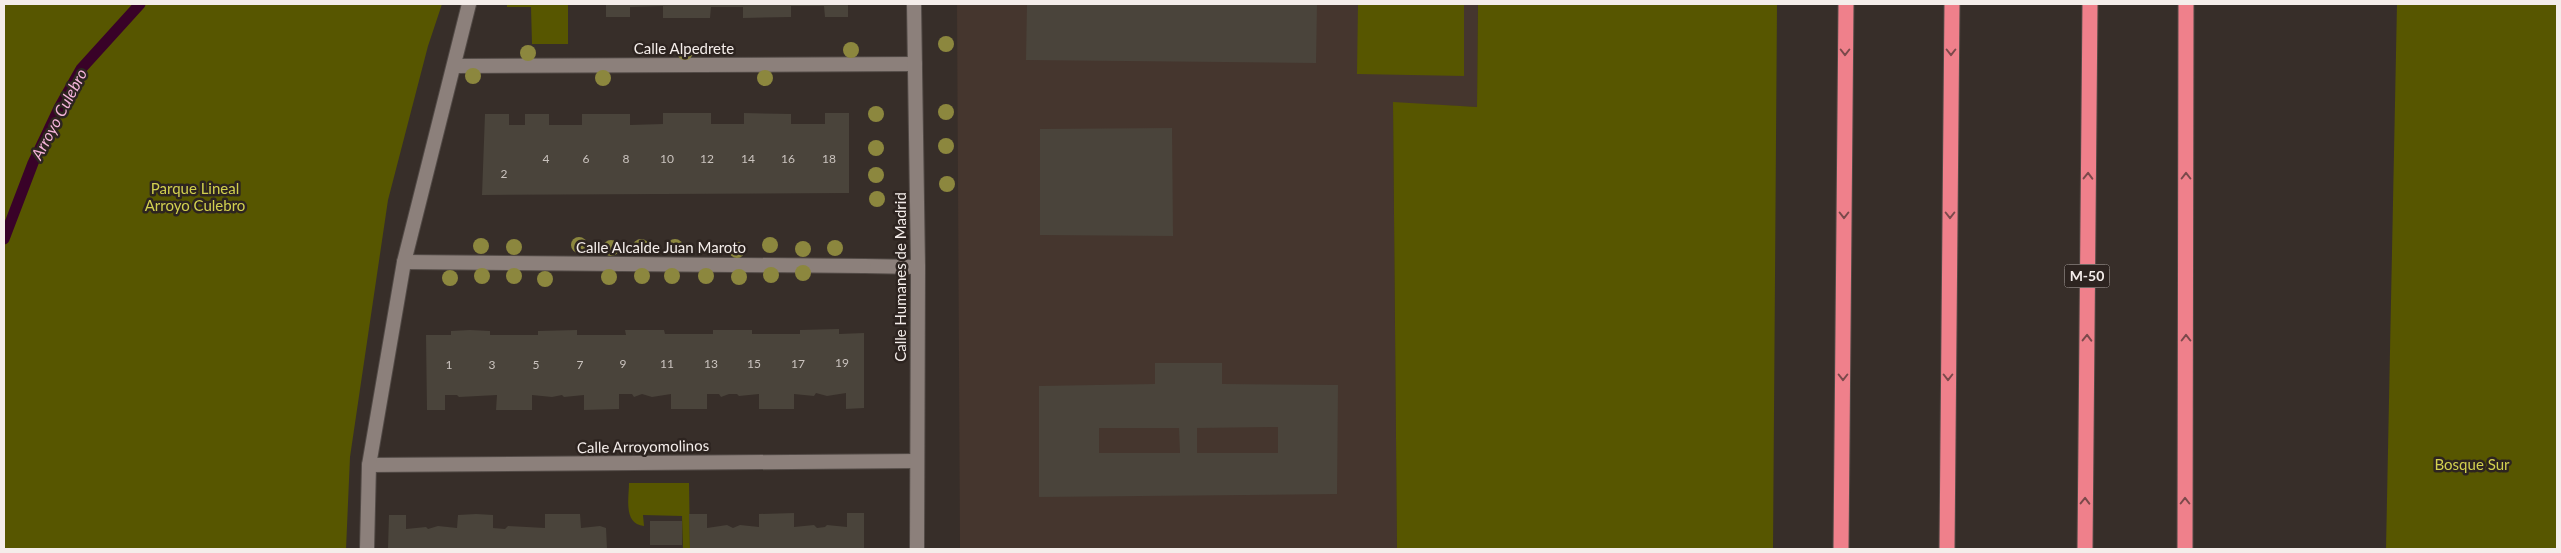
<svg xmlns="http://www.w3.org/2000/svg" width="2561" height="553" font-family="Lato,sans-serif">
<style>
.built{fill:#45362e}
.green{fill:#575600}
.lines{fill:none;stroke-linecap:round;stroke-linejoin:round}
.stream{stroke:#390228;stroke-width:11}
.building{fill:#4a443b;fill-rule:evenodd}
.pedestrian-casing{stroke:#524a46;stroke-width:16}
.minor-casing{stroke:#524a46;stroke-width:16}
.tertiary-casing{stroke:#524a46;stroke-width:16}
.motorway-casing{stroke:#524a46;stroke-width:17}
.pedestrian{stroke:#8c807b;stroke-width:14}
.minor{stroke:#8c807b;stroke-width:14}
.tertiary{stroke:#8c807b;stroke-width:14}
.motorway{stroke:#ef808b;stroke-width:15}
.tree{fill:#8c873e}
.oneway{stroke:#7b494b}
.labels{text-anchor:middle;stroke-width:5;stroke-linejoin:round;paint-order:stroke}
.number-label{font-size:12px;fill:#cac3be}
.shield{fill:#2d2420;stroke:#b8b1ad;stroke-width:1}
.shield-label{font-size:14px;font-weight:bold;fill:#f4edea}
.street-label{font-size:15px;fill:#f4edea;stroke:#2d2420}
.park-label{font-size:15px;fill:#d2d04f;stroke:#2d2420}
.water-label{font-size:16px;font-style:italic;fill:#f5b4da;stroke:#2d2420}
</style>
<rect width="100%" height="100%" fill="#372e29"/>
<polygon class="built" points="957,4 1478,4 1477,107 1393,103 1397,549 960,549"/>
<g class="green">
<polygon points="4,4 442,4 428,46 388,200 350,457 346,549 4,549"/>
<polygon points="507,4 568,4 568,44 532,44 531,7 507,7"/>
<polygon points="1358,4 1464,4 1464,76 1357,74"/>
<polygon points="1478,4 1777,4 1773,549 1397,549 1393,102 1477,107"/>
<polygon points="2397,4 2557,4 2557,549 2386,549"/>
<path d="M629,483H689L690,549H683L682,516L643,515L644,526C623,524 629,498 629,483Z"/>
</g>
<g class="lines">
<polyline class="stream" points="4,239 33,163 59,108 81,69 140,4"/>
</g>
<g class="building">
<polygon points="606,4 848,4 848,17 825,17 824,6 791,6 791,17 743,18 743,7 711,7 710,18 663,18 663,6 630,7 630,17 606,17"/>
<polygon points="1027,4 1317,4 1316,63 1026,60"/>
<polygon points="663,113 711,113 711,124 744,124 744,113 791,114 791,124 825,124 825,113 849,113 849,193 482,195 485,114 509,114 509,125 525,125 525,114 549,114 549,125 582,125 582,114 630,114 630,125 663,124"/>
<polygon points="1172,128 1173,236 1040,235 1040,129"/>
<polygon points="839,329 839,334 864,333 864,408 846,409 846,393 827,396 816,393 814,396 794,394 794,409 759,409 759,394 739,396 737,394 729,394 721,397 719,394 707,394 707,409 671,409 671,394 652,397 642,394 634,397 632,394 619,394 619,409 584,410 584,395 564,397 562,395 552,397 532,395 532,410 496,410 497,395 459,397 457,395 445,395 445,410 427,410 426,335 451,335 451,331 470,330 490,331 490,335 538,335 538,331 577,330 577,335 626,335 625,330 664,330 665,334 713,334 713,330 752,330 752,334 800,334 800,330"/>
<path d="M1155,363H1222V384L1338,385L1337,494L1039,497V386L1155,384ZM1278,427V453H1197V428ZM1099,428H1179L1180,453H1099Z"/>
<polygon points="794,513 794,527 814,525 817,528 825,527 827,525 847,527 847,513 864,513 864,549 690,549 689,514 707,514 707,528 727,525 733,528 740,525 759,527 759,514"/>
<polygon points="476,514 493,515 493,528 505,529 508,526 545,528 545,514 580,514 581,528 600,526 606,528 607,549 388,549 389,515 406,515 406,529 426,527 428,529 438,526 457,528 458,515"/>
<rect x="650" y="521" width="32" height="24"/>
</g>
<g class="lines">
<defs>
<polyline id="pedestrian" points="864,266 918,267"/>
<g id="minor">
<polyline points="454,66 915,64"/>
<polyline points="404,262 864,266"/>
<polyline points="369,465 917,461"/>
<polyline points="367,549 369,465 404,262 469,4"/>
</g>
<polyline id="tertiary" points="914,4 918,267 917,549"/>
<g id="motorway">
<polyline points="1841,549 1846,4"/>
<polyline points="1947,549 1952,4"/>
<polyline points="2085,549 2090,4"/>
<polyline points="2185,549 2186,4"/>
</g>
</defs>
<use href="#pedestrian" class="pedestrian-casing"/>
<use href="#minor" class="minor-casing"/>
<use href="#tertiary" class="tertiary-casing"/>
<use href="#motorway" class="motorway-casing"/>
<use href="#pedestrian" class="pedestrian"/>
<use href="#minor" class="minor"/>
<use href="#tertiary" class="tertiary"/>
<use href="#motorway" class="motorway"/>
</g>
<g class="tree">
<circle cx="946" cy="44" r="8"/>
<circle cx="851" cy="50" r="8"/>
<circle cx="685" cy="52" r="8"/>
<circle cx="528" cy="53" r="8"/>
<circle cx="473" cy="76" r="8"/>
<circle cx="603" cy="78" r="8"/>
<circle cx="765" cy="78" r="8"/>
<circle cx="946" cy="112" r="8"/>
<circle cx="876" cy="114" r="8"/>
<circle cx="946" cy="146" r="8"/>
<circle cx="876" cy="148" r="8"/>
<circle cx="876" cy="175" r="8"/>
<circle cx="947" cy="184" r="8"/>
<circle cx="877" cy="199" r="8"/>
<circle cx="579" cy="245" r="8"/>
<circle cx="770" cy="245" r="8"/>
<circle cx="481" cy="246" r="8"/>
<circle cx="514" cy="247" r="8"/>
<circle cx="641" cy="247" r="8"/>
<circle cx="675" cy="247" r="8"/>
<circle cx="611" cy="248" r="8"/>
<circle cx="835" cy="248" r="8"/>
<circle cx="803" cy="249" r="8"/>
<circle cx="737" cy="250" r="8"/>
<circle cx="803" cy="273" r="8"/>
<circle cx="771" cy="275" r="8"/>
<circle cx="482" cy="276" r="8"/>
<circle cx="514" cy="276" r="8"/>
<circle cx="642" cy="276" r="8"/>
<circle cx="672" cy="276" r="8"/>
<circle cx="706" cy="276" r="8"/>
<circle cx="609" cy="277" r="8"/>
<circle cx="739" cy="277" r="8"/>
<circle cx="450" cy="278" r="8"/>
<circle cx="545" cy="279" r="8"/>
</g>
<defs><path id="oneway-chevron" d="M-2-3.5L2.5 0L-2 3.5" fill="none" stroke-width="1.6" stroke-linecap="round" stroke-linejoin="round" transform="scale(1.25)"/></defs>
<g class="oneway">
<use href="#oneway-chevron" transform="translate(1845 52) rotate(90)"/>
<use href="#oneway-chevron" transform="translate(1951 52) rotate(90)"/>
<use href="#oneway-chevron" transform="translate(2088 176) rotate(-89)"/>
<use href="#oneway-chevron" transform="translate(2186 176) rotate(-90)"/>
<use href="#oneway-chevron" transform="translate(1844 215) rotate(90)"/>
<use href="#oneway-chevron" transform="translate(1950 215) rotate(90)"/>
<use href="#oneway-chevron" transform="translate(2087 338) rotate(-89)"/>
<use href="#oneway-chevron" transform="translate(2186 338) rotate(-90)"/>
<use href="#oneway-chevron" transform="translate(1843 377) rotate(90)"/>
<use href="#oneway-chevron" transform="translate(1948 377) rotate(90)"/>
<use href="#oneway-chevron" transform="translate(2085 501) rotate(-89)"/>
<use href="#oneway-chevron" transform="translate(2185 501) rotate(-90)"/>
</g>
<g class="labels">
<g class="number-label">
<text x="546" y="163">4</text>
<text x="586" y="163">6</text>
<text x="626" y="163">8</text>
<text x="667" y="163">10</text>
<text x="707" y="163">12</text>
<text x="748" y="163">14</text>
<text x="788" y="163">16</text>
<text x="829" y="163">18</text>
<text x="504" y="178">2</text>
<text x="842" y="367">19</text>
<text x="623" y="368">9</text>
<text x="667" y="368">11</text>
<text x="711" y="368">13</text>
<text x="754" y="368">15</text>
<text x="798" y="368">17</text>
<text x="449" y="369">1</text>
<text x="492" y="369">3</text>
<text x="536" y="369">5</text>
<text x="580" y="369">7</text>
</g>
<rect class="shield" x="2064.5" y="264.5" width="45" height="23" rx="4"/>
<g class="shield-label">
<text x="2087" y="281">M-50</text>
</g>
<g class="street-label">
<text x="684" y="54">Calle Alpedrete</text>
<text x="661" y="253">Calle Alcalde Juan Maroto</text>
<text transform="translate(901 277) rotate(-90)" y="5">Calle Humanes de Madrid</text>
<text transform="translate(643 447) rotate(-1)" y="5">Calle Arroyomolinos</text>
</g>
<g class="park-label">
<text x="195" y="194">Parque Lineal<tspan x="195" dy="17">Arroyo Culebro</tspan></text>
<text x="2472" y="470">Bosque Sur</text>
</g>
<g class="water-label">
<text transform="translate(59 114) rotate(-62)" y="6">Arroyo Culebro</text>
</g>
</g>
<rect width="2561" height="553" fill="none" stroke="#f4edea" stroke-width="10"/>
</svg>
